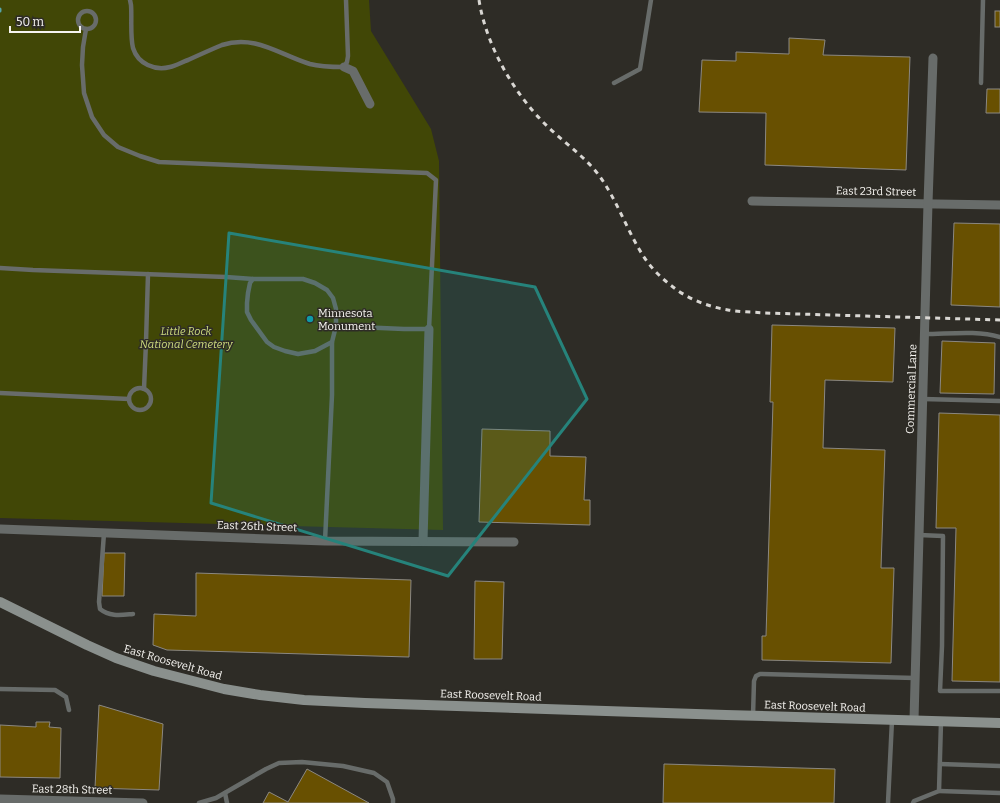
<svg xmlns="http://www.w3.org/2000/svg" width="1000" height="803" font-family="Bitter,serif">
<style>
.green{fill:#414706}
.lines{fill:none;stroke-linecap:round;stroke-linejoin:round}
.stream{stroke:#56a4a8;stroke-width:3}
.building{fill:#685001;stroke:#8b8882}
.service{stroke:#686c6a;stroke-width:4.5}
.minor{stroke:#686c6a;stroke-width:9}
.secondary{stroke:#8a908d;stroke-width:10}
.rail{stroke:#d9d7d3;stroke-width:3;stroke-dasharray:5 5;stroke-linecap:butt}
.marked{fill:#26837b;fill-opacity:0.2;stroke:#26837b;stroke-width:3;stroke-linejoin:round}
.culture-dot{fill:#0f9aa8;stroke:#2e2c26;stroke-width:1.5}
.labels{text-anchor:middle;stroke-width:3;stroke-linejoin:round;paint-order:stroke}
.street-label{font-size:11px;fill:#f6f4f0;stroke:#2e2c26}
.poi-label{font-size:11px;fill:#f6f4f0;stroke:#2e2c26;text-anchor:start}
.park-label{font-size:11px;font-style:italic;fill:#cedc7d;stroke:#2e2c26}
</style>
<rect width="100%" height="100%" fill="#2e2c26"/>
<polygon class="green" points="0,0 369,0 371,31 431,129 439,161 443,530 0,518"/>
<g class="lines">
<polyline class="stream" points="0,9 0,11"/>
</g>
<g class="building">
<rect x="995" y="11" width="5" height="16"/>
<polygon points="789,38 825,40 823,55 910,57 906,170 765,165 766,113 699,112 702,60 736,61 736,52 789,54"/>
<polygon points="987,89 1000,89 1000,113 986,113"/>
<polygon points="954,223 1000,224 1000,307 951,305"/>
<polygon points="772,325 895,328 893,382 825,380 823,448 885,450 881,568 894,568 891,663 762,660 762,636 766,636 773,402 770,402"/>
<polygon points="942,341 995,343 994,394 940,393"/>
<polygon points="939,413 1000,415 1000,682 952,681 956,528 936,528"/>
<polygon points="482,429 550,431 550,456 586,457 584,500 590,500 590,525 479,522"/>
<polygon points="104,553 125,553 124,596 102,596"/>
<polygon points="196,573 411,580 409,657 167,650 153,645 154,614 196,616"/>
<polygon points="475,581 504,582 502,659 474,659"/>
<polygon points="99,705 163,724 159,790 95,788"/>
<polygon points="36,722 50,722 49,727 61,728 60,778 0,777 0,725 36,727"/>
<polygon points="664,764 835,769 834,803 663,803"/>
<polygon points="307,769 369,803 263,803 269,792 288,802"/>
</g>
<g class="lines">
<g class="service">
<path d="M130,0L131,5C132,17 130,36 133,48C138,64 155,71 170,67C176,66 182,62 188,60C199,55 210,50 222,45C255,34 280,55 310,64C321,67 332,67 344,67L347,62L348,56L346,0"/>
<circle cx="87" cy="20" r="9"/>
<polyline points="86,29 83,47 82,65 84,93 92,117 104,135 118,147 140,156 159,162 427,173 436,180 429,329 404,329 336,326"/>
<polyline points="614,83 640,69 651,0"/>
<polyline points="981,83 983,0"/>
<polyline points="0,268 33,270 226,277 253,279 303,279 315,283 327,290 333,298 336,309 336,326 332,342 315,351 298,354 285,351 274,347 267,342 251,320 247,312 247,303 248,293 250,283 253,279"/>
<path d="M925,334C948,334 977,330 1000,337"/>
<circle cx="140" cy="399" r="11"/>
<polyline points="144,389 146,342 148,274"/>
<polyline points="0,393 129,399"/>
<polyline points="923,399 1000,401"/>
<path d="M104,533L99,602L100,609C110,617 121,615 133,614"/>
<polyline points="919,535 943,536 942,646 940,691 1000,691"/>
<polyline points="325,541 332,395 332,342"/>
<polyline points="0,689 55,690 66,697 69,710"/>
<polyline points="753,716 754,681 756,676 760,674 915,678"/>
<polyline points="940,764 1000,766"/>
<polyline points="939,791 1000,793"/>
<polyline points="225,793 227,803"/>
<polyline points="199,803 216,798 266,769 279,763 302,762 343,766 374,773 387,782 393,799 393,803"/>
<polyline points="888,803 892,720"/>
<polyline points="913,803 914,801 939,791 941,722"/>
</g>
<g class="minor">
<polyline points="344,67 353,71 370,104"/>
<polyline points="752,201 1000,205"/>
<polyline points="0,529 325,541 514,542"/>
<polyline points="423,541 429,329"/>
<polyline points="914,720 928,203 933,58"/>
<polyline points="0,799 143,803"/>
</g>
<polyline class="secondary" points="0,602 87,645 116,658 154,671 193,681 224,689 260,695 304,700 365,703 726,715 1000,723"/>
<path class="rail" d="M479,0C486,45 513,92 545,124C562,141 583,155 598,174C616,198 626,228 642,254C650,267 661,278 673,287C688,299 709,307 728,310C740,312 753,312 765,313L1000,320"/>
</g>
<path class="marked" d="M229,233L535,287L587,399L448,576L211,503Z"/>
<circle class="culture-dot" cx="310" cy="319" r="4"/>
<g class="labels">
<g class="street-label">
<text transform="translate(876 191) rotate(1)" y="4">East 23rd Street</text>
<text transform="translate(911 389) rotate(-88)" y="4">Commercial Lane</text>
<text transform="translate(257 526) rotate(2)" y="4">East 26th Street</text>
<text transform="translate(173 662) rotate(16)" y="4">East Roosevelt Road</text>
<text transform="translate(491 695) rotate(2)" y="4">East Roosevelt Road</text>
<text transform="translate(815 706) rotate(2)" y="4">East Roosevelt Road</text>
<text transform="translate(72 789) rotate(1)" y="4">East 28th Street</text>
</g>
<g class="poi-label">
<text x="318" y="317">Minnesota<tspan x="318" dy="13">Monument</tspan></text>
</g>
<g class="park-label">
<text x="186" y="335">Little Rock<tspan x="186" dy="13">National Cemetery</tspan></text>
</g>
</g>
<path d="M10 26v6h70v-6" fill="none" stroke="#f6f4f0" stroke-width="2"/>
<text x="16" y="26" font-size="12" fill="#f6f4f0" stroke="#2e2c26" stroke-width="3" paint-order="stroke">50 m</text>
</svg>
